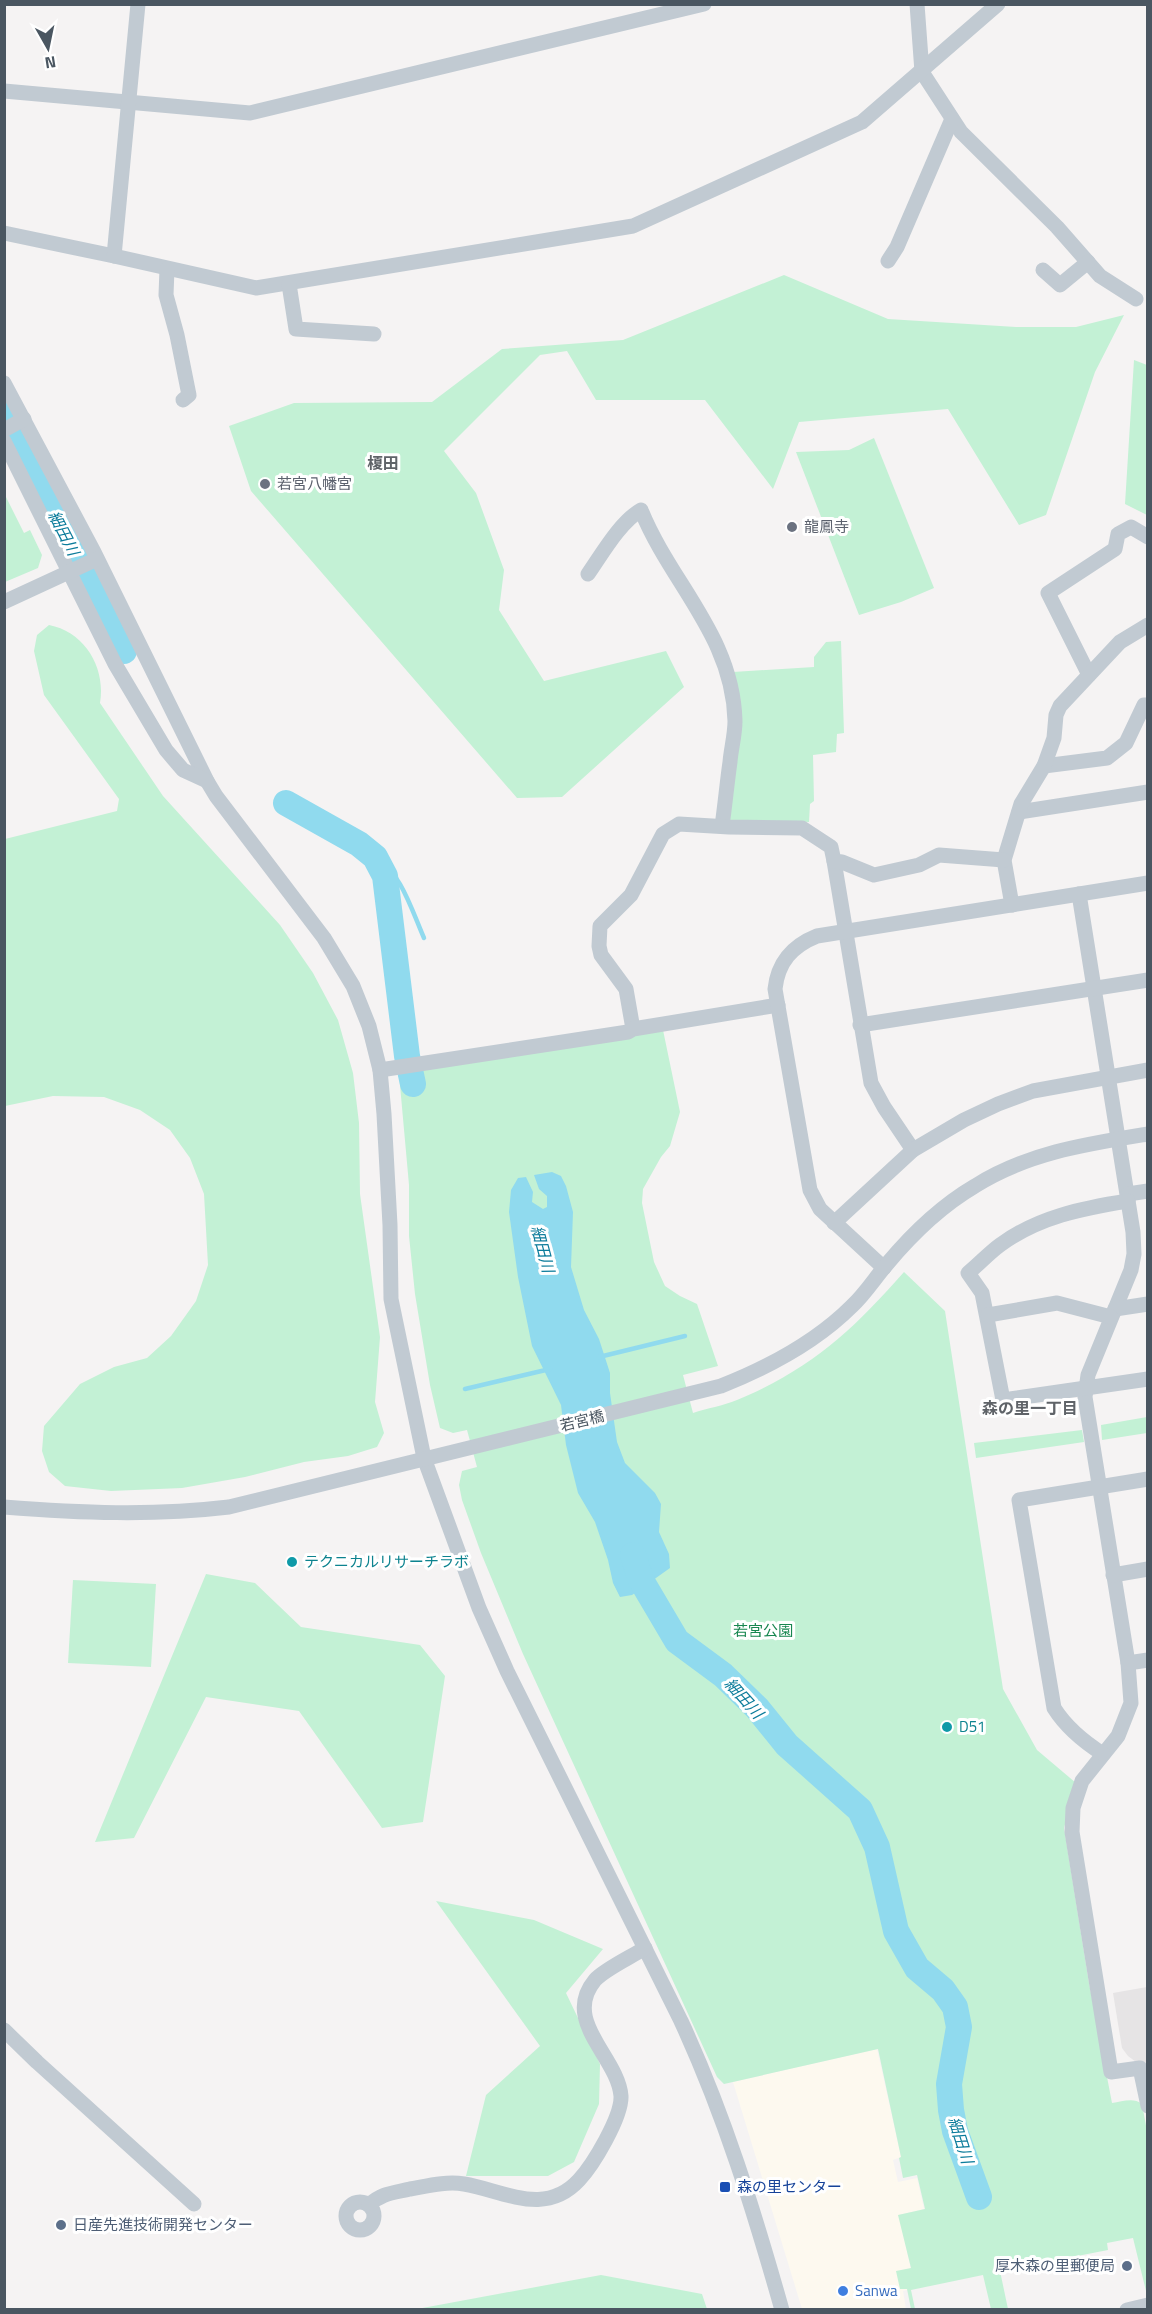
<svg xmlns="http://www.w3.org/2000/svg" width="1152" height="2314" font-family="'Titillium Web','Noto Sans JP',sans-serif">
<style>
.commercial{fill:#fdf9ef}
.education{fill:#e6e4e5}
.green{fill:#c3f1d5}
.water{fill:#90daee}
.lines{fill:none;stroke-linecap:round;stroke-linejoin:round}
.stream{stroke:#90daee;stroke-width:4.5}
.river{stroke:#90daee;stroke-width:26}
.minor{stroke:#c1cad2;stroke-width:15}
.worship-dot{fill:#6b7280;stroke:#fff;stroke-width:2}
.culture-dot{fill:#0f9aa8;stroke:#fff;stroke-width:2}
.transit-dot{fill:#1a4fb4;stroke:#fff;stroke-width:2}
.service-dot{fill:#5c6f8a;stroke:#fff;stroke-width:2}
.shop-dot{fill:#3f7fe0;stroke:#fff;stroke-width:2}
.labels{text-anchor:middle;stroke-width:6;stroke-linejoin:round;paint-order:stroke}
.worship-label{font-size:15px;fill:#5b616d;stroke:#fff;text-anchor:start}
.street-label{font-size:15px;fill:#4a5661;stroke:#fff}
.culture-label{font-size:15px;fill:#0d838f;stroke:#fff;text-anchor:start}
.park-label{font-size:15px;fill:#17864f;stroke:#fff}
.transit-label{font-size:15px;fill:#164399;stroke:#fff;text-anchor:start}
.service-label{font-size:15px;fill:#4e5e75;stroke:#fff;text-anchor:start}
.shop-label{font-size:15px;fill:#366cbe;stroke:#fff;text-anchor:start}
.neighbourhood-label{font-size:16px;font-weight:bold;fill:#5f6368;stroke:#fff}
.water-label{font-size:16px;font-style:italic;fill:#0c7c9b;stroke:#fff}
</style>
<rect width="100%" height="100%" fill="#f5f3f3"/>
<polygon class="commercial" points="877,2049 901,2157 893,2160 898,2182 917,2178 924,2209 899,2215 915,2288 903,2291 906,2309 802,2309 733,2082"/>
<polygon class="education" points="1147,1987 1147,2070 1128,2056 1122,2048 1113,1993"/>
<g class="green">
<polygon points="784,275 888,319 1016,327 1076,327 1124,315 1095,372 1046,515 1019,525 948,409 799,422 773,489 705,400 596,400 567,351 540,355 444,451 476,493 504,570 499,610 544,681 666,651 684,687 562,797 517,798 251,491 229,426 294,403 432,402 502,349 623,340"/>
<polygon points="1134,360 1147,365 1147,515 1125,504"/>
<polygon points="874,438 934,588 901,602 859,615 796,452 849,450"/>
<polygon points="4,493 24,533 30,530 42,555 38,568 5,582"/>
<path d="M49,625C85,632 106,668 100,703L163,796L280,925L313,973L338,1020L353,1073L359,1123L360,1194L380,1337L375,1402L384,1433L377,1447L348,1456L304,1462L245,1477L182,1488L111,1491L65,1486L49,1472L42,1451L44,1426L80,1384L114,1367L147,1358L171,1336L196,1301L208,1265L204,1194L190,1158L170,1130L140,1110L104,1097L53,1096L5,1106V839L117,811L119,799L44,695L34,651L37,635Z"/>
<polygon points="841,641 844,733 837,734 836,752 813,755 814,801 810,804 809,822 729,820 733,672 814,667 814,657 826,642"/>
<path d="M663,1030L680,1112L670,1146L661,1157L643,1189L642,1203L654,1262L665,1286L680,1296L697,1304L718,1366L683,1375L693,1413C707,1408 723,1406 737,1400C811,1369 852,1331 904,1272L945,1311L1003,1689L1037,1750L1076,1783L1064,1828L1089,1983L1112,2103C1122,2102 1133,2097 1142,2104L1147,2131V2295L1133,2238L1107,2243L1108,2250L1000,2271L1008,2309H991L983,2275L911,2290L915,2309H911L907,2289H900L896,2271L911,2268L898,2215L925,2209L917,2175L903,2178L899,2158L901,2157L878,2049L724,2084L717,2077L523,1654L481,1553L462,1500L459,1485L462,1471L477,1467L467,1430L453,1433L440,1428L430,1385L415,1294L409,1236V1185L399,1074Z"/>
<polygon points="1147,1417 1147,1433 1102,1440 1101,1425"/>
<polygon points="1082,1430 1084,1442 976,1458 974,1443"/>
<polygon points="206,1574 255,1583 301,1627 420,1645 445,1676 423,1822 382,1828 299,1711 206,1697 134,1838 95,1842"/>
<polygon points="73,1580 156,1584 151,1667 68,1663"/>
<polygon points="436,1901 534,1920 603,1949 566,1993 600,2064 599,2104 574,2162 548,2176 466,2176 486,2095 540,2046"/>
<polygon points="601,2275 702,2294 707,2309 417,2309"/>
</g>
<polygon class="water" points="552,1172 561,1176 566,1186 573,1212 571,1267 584,1310 599,1339 610,1373 610,1393 617,1442 625,1463 655,1493 661,1504 659,1532 669,1554 670,1568 632,1595 620,1597 613,1583 608,1560 595,1522 578,1493 566,1445 561,1405 532,1346 518,1277 509,1212 511,1190 518,1178 526,1177 533,1192 532,1202 543,1209 547,1207 547,1196 539,1189 534,1175"/>
<g class="lines">
<g class="stream">
<path d="M375,857C401,872 412,911 424,938"/>
<polyline points="599,1357 685,1336"/>
<polyline points="465,1389 550,1369"/>
</g>
<g class="river">
<polyline points="4,415 77,553 124,651"/>
<polyline points="286,803 359,844 375,857 385,876 407,1056 413,1084"/>
<polyline points="633,1555 641,1580 677,1641 723,1675 757,1708 787,1745 860,1810 877,1847 896,1931 917,1968 943,1990 955,2007 959,2027 949,2084 951,2110 955,2131 979,2197"/>
</g>
<g class="minor">
<polyline points="917,4 922,72 961,132 1057,227 1100,276 1136,299"/>
<polyline points="4,91 250,113 704,4"/>
<polyline points="4,233 114,256 138,4"/>
<polyline points="114,256 256,288 633,226 862,122 998,4"/>
<polyline points="888,261 897,247 952,119"/>
<polyline points="167,269 166,295 177,335 189,395 183,400"/>
<polyline points="1043,270 1060,285 1088,262"/>
<polyline points="289,284 296,329 374,334"/>
<path d="M4,383L94,552L207,781L216,796L324,938L353,986L369,1026L380,1070L384,1114L390,1225L391,1299L424,1458L479,1608L507,1671L681,2021C724,2114 754,2211 782,2310"/>
<polyline points="4,430 24,419"/>
<polyline points="4,441 115,664 166,750 183,770 207,781"/>
<path d="M588,574C602,554 620,522 641,510C671,584 733,636 735,721C735,735 731,749 730,762C727,783 725,805 722,826"/>
<polyline points="4,602 97,559"/>
<polyline points="1089,675 1048,593 1115,549 1118,534 1131,527 1148,537"/>
<polyline points="1044,766 1107,758 1126,743 1144,705 1148,705"/>
<polyline points="1019,812 1148,792"/>
<polyline points="834,861 871,1083 884,1107 913,1150"/>
<polyline points="1079,894 1133,1232 1134,1254 1131,1270 1088,1375 1085,1397 1128,1663 1131,1703 1118,1736 1082,1781 1073,1808 1072,1832 1111,2072 1140,2068 1148,2106"/>
<polyline points="1012,905 1004,860 1021,804 1044,766 1054,738 1056,715 1060,706 1120,642 1148,625"/>
<polyline points="860,1025 1148,980"/>
<polyline points="633,1029 626,989 601,955 599,946 600,926 631,895 663,834 679,824 729,827 802,828 831,847 834,861 842,862 874,875 919,865 939,855 1004,860"/>
<polyline points="380,1070 628,1032 633,1029 778,1005"/>
<polyline points="1128,1194 1148,1191"/>
<path d="M1128,1201C1083,1208 1038,1217 1000,1245C989,1253 979,1264 968,1273L982,1293L1003,1400L1148,1379"/>
<polyline points="834,1223 913,1150 964,1120 998,1104 1033,1091 1148,1070"/>
<path d="M884,1268L820,1209L810,1190L775,989C778,962 792,946 817,936L1148,883"/>
<polyline points="1115,1309 1148,1304"/>
<polyline points="988,1315 1057,1303 1111,1317"/>
<path d="M4,1507C80,1513 153,1516 229,1507L721,1386C769,1367 815,1343 852,1306C865,1294 875,1278 887,1264C912,1234 941,1206 975,1186C1027,1153 1087,1144 1148,1134"/>
<polyline points="1113,1575 1148,1569"/>
<polyline points="1128,1663 1148,1660"/>
<path d="M1103,1754C1084,1742 1066,1727 1054,1708L1019,1500L1148,1479"/>
<polyline points="4,2030 37,2062 194,2204"/>
<circle cx="360" cy="2216" r="14"/>
<path d="M369,2205C382,2193 393,2193 410,2189C427,2186 446,2181 464,2184C505,2191 545,2217 579,2180C593,2165 622,2117 621,2096C618,2057 561,2021 595,1980C605,1969 631,1957 645,1948"/>
<polyline points="1127,2310 1148,2305"/>
</g>
</g>
<g class="worship-dot">
<circle cx="265" cy="484" r="6"/>
<circle cx="792" cy="527" r="6"/>
</g>
<g class="culture-dot">
<circle cx="292" cy="1562" r="6"/>
<circle cx="947" cy="1727" r="6"/>
</g>
<rect class="transit-dot" x="719" y="2181" width="12" height="12" rx="3"/>
<g class="service-dot">
<circle cx="61" cy="2225" r="6"/>
<circle cx="1127" cy="2266" r="6"/>
</g>
<circle class="shop-dot" cx="843" cy="2291" r="6"/>
<g class="labels">
<g class="worship-label">
<text x="277" y="489">若宮八幡宮</text>
<text x="804" y="532">龍鳳寺</text>
</g>
<g class="street-label">
<text transform="translate(582 1421) rotate(-14)" y="5">若宮橋</text>
</g>
<g class="culture-label">
<text x="304" y="1567">テクニカルリサーチラボ</text>
<text x="959" y="1732">D51</text>
</g>
<g class="park-label">
<text x="763" y="1636">若宮公園</text>
</g>
<g class="transit-label">
<text x="737" y="2192">森の里センター</text>
</g>
<g class="service-label">
<text x="73" y="2230">日産先進技術開発センター</text>
<text x="1115" y="2271" text-anchor="end">厚木森の里郵便局</text>
</g>
<g class="shop-label">
<text x="855" y="2296">Sanwa</text>
</g>
<g class="neighbourhood-label">
<text x="383" y="469">榎田</text>
<text x="1030" y="1414">森の里一丁目</text>
</g>
<g class="water-label">
<text transform="translate(64 533) rotate(63)" y="6">細田川</text>
<text transform="translate(543 1249) rotate(75)" y="6">細田川</text>
<text transform="translate(744 1698) rotate(48)" y="6">細田川</text>
<text transform="translate(961 2140) rotate(72)" y="6">細田川</text>
</g>
</g>
<rect width="1152" height="2314" fill="none" stroke="#4a5661" stroke-width="12"/>
<g transform="translate(48 48) rotate(171)" stroke="#ffffff" stroke-width="4.5" paint-order="stroke">
<path d="M0-4.5L10 22L0 15L-10 22Z" fill="#4a5661"/>
<text y="-9" font-size="16" font-weight="bold" text-anchor="middle" fill="#4a5661">N</text>
</g>
</svg>
